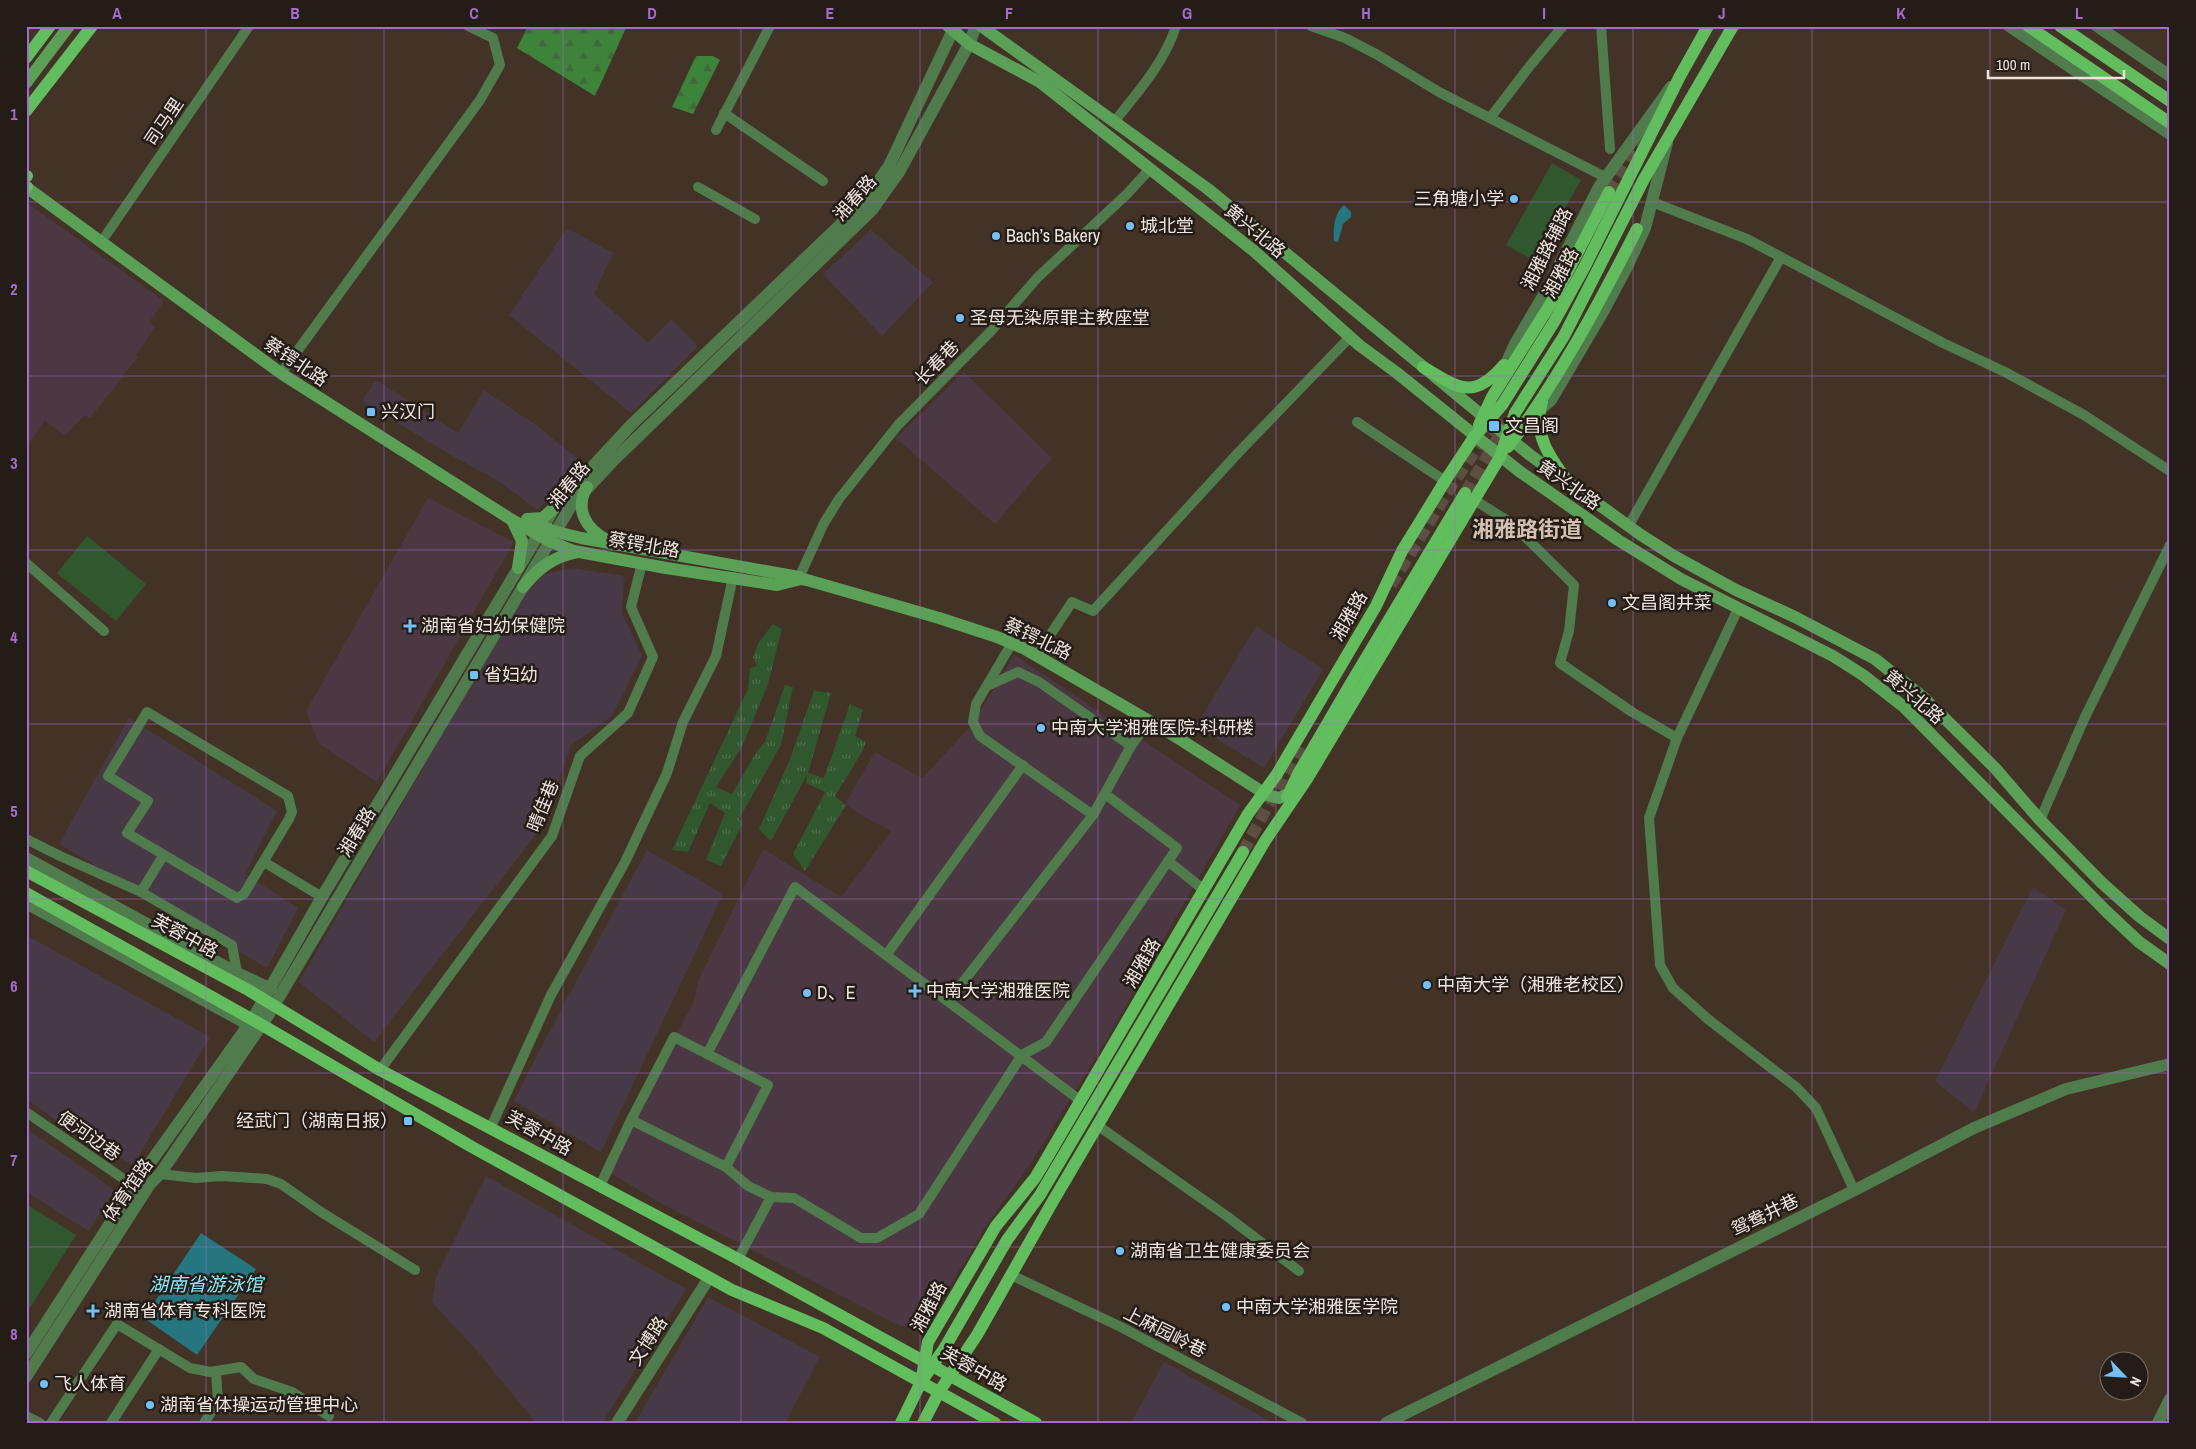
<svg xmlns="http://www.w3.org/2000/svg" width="2196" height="1449" font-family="'Archivo Narrow','Noto Sans SC',sans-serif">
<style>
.commercial{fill:#483947}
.medical{fill:#4b3842}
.grass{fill:url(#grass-tufts)}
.forest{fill:url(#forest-firs)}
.garden{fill:#30572e}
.water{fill:#267680}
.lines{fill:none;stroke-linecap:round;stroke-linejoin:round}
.primary-tunnel{stroke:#5d4e42;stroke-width:12;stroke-dasharray:12 6;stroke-linecap:butt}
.minor{stroke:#507b4d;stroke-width:10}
.tertiary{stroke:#507b4d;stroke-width:12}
.secondary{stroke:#5aa057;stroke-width:12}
.primary{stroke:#61bd5d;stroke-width:12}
.grid{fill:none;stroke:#a46dca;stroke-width:1;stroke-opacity:0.55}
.poi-dot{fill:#74c0f6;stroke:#241d17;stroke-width:2}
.labels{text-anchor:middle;stroke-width:5;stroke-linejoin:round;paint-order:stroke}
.street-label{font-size:18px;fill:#f0e5de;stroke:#241d17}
.poi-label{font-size:18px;fill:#f0e5de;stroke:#241d17;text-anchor:start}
.water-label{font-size:19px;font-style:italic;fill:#88eaf8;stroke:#241d17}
.district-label{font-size:22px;font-weight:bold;fill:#d4c0b1;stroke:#241d17}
.neatline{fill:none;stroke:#a46dca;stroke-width:2}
.grid-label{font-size:16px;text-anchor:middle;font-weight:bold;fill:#a46dca}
</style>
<defs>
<pattern id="grass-tufts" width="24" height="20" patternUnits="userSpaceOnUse" patternTransform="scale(1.25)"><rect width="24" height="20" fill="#30572e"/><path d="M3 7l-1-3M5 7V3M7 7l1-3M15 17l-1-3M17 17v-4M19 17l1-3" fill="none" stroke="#4e6f4c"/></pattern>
<pattern id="forest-firs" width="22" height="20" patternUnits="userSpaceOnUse" patternTransform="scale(1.25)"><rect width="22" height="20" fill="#3d833a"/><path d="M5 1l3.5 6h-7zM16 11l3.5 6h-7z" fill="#42673e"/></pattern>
</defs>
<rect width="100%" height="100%" fill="#433327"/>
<g class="commercial">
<polygon points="567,228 613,253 594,294 648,343 671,319 698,346 631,413 509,315"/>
<polygon points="871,230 933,282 882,336 823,274"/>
<polygon points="376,380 458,433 484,390 540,428 579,460 538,510 500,482 447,453 362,401"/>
<polygon points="572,568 624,576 622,613 642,656 612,716 571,745 541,828 374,1042 299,982 528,586 541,575"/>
<polygon points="1256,626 1323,669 1264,768 1196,726"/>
<polygon points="129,718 277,811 245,874 298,908 267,968 59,844"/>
<polygon points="647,850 723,894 601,1152 514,1101 546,1038"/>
<polygon points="2033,887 2066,910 1974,1113 1935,1081"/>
<polygon points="26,935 210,1037 133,1165 74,1134 26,1098"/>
<polygon points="26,1128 114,1190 89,1231 26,1192"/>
<polygon points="486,1176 686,1289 602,1423 536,1423 478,1352 432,1302 436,1277"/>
<polygon points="708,1297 820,1357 785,1423 635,1423"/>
<polygon points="1164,1362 1273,1423 1131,1423"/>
</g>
<g class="medical">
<polygon points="26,202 164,301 149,322 155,327 136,355 138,357 90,418 85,415 65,436 45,420 26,447"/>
<polygon points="964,372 1052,458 995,524 896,438"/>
<polygon points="428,498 514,542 377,782 319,744 306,711"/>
<polygon points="1014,655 1240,805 1104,1044 1029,1166 986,1226 934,1313 926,1322 917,1325 900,1326 657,1201 610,1173 672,1041 693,1003 699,979 763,849 841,897 891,831 856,812 845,804 875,752 922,778 972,725"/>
</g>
<g class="grass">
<polygon points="773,624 782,629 768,684 742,747 716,787 732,794 756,753 765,742 785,685 793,687 781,745 739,819 743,823 721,866 706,860 725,813 710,803 688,852 672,850 748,689 750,668 757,666 753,657 759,642"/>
<polygon points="814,691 831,693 808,773 824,778 850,704 863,710 855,736 866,742 862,752 835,796 846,805 805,871 793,854 825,792 806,783 807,775 771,841 759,829 790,759"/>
</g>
<g class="forest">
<polygon points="528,26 623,26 626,28 595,96 517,48"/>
<polygon points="696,56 713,56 720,60 693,114 672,107"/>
</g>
<g class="garden">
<polygon points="1552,163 1581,180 1535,261 1506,245"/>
<polygon points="87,536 146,584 116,621 57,573"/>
<polygon points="26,1204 76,1235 26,1314"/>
</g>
<g class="water">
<path d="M1344,205L1351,212V217L1343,224L1338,242L1334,241C1333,229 1334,213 1344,205Z"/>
<polygon points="201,1233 256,1269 197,1355 144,1318"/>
</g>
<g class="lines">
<g class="primary-tunnel">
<polyline points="1609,192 1644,134"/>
<polyline points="1465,493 1507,423"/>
<polyline points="1391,585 1452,485 1498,417"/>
<polyline points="1243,852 1300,746"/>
</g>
<g class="minor">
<polyline points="1311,26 1345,38 1376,54 1439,92 1605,177"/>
<polyline points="1601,26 1610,149"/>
<polyline points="724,113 823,181"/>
<polyline points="1490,118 1529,67 1563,26"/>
<path d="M1114,122C1137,93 1165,62 1176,26"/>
<polyline points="716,130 770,26"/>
<polyline points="698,187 755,219"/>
<polyline points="1652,202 1747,239 1943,343 2005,372 2084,415 2170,471"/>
<polyline points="106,235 249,26"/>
<polyline points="285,368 480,100 500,65 493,38 468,26"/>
<polyline points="1357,422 1445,481"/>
<polyline points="1473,499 1511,523 1574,585 1569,631 1560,663 1632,712 1677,738"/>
<polyline points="1629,525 1781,257"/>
<polyline points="26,563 104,631"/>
<polyline points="798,580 824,523 839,499 898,425 991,331 1038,277 1126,195 1150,169"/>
<polyline points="1738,609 1677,738 1649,818 1660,965 1673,988 1709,1020 1796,1087 1816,1108 1854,1190"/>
<polyline points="1012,643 976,704 973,722 980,736 1093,815"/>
<polyline points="1037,655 1072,602 1093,611 1238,453 1350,337"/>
<polyline points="987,686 1018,672 1039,682 1131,746"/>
<polygon points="147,712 288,796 292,812 289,819 244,894 237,898 127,833 148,801 108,776"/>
<polyline points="2040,820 2085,717 2170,545"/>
<polyline points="26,839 60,856 141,892 232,945 237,973"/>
<polyline points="1168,861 1204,890"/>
<polyline points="264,862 322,897"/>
<polyline points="141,892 163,856"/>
<polyline points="887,954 1023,765"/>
<polyline points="949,1000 1093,815 1131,746 1149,721"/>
<polyline points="707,1054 795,887 1081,1101"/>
<polyline points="380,1070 552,836 580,756 628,713 653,657 631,607 642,563"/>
<polyline points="26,1112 134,1186"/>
<polyline points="631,1120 726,1167 748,1186 771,1197 794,1198 861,1238 877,1238 919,1214 1022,1055 1046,1042 1177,848 1105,794"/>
<polyline points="1097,1125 1228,1217 1299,1271"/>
<polyline points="491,1127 551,995 625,862 667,773 683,722 716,656 733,577"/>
<polyline points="160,1174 196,1178 222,1176 253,1178 267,1179 281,1184 321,1212 415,1270"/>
<polyline points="600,1186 631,1120 674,1037 768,1085 726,1167"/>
<polyline points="738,1259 771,1197"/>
<polyline points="1011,1275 1121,1327 1302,1423"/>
<polyline points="26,1416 40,1423"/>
<polyline points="51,1423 117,1324 190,1368 210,1372 241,1367 254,1379 292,1392 329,1416"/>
<polyline points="111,1423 159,1349"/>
<polyline points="204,1423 218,1402 216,1371"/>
</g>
<g class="tertiary">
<polyline points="2009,26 2170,134"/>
<polyline points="2097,26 2170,76"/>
<polyline points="1501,375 1515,344 1546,291 1599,187 1671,87"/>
<polyline points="1535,414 1551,400 1604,310 1627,267 1645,228 1667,143"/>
<polyline points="26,858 237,973 271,989"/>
<polyline points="26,903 249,1025"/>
<polyline points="26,1354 140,1177 252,1020 322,897 555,507 631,425 864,202 889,166 953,30 957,26"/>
<polyline points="26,1377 150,1184 160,1174 269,1014 571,506 614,460 872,210 899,172 969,44 976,26"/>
<polyline points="617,1423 709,1278"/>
<polyline points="1386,1423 1859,1188 1974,1128 2066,1089 2170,1064"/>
<polyline points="2158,1423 2170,1399"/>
</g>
<g class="secondary">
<polyline points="948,26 969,44 1040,82 1254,251 1359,345 1397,373 1519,471 1618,540 1681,579 1833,656 1863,675 1904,707 2107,912 2139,942 2170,964"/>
<polyline points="981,26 1208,189 1530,455 1641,535 1674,556 1736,590 1795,617 1875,659 1924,698 1995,768 2040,820 2102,883 2140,917 2170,939"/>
<polyline points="26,83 69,26"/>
<polyline points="26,187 282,374 512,520 549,541 574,551 666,568 777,585 801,579 807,580 939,618 997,637 1025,649 1170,733 1267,795 1279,798 1295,791"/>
<path d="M587,487C574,509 586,529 607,540"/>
<polyline points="527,519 543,518 555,507"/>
<polyline points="512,520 522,541 518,568"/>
<polyline points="527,520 553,531 581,538 799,577"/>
<path d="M523,587C538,568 554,556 578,552"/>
</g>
<g class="primary">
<polyline points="2028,26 2170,123"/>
<polyline points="2060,26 2170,101"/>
<polyline points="26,58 50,26"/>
<polyline points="26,111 92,26"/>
<polyline points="26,176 27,176"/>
<polyline points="26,187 27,187"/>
<path d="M1423,367C1459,388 1473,401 1504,365"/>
<path d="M1542,402C1532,433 1550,458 1568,482"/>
<polyline points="1479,425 1492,397 1553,300 1609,192"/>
<path d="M1508,447C1558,380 1599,304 1637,229"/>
<polyline points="1287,797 1298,774 1351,683 1465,493"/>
<polyline points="26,871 250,991 380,1070 738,1259 1036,1423"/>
<polyline points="26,893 262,1025 472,1147 732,1290 823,1328 995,1423"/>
<polyline points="921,1382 928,1342 996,1226 1035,1178 1044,1163 1248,814 1277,774 1376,606 1402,551 1445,481 1474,437 1502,405 1554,322 1585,266 1680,76 1708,26"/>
<polyline points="901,1423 921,1382 944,1349 1007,1240 1040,1195 1243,852"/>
<polyline points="923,1423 939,1392 977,1335 1053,1201 1265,841 1307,779 1500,457 1515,413 1564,336 1644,179 1733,26"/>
</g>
</g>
<path class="grid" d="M206,26V1423M384,26V1423M563,26V1423M741,26V1423M920,26V1423M1098,26V1423M1276,26V1423M1455,26V1423M1633,26V1423M1812,26V1423M1990,26V1423M26,202H2170M26,376H2170M26,550H2170M26,724H2170M26,899H2170M26,1073H2170M26,1247H2170"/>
<g class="poi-dot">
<circle cx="1514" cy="199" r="5"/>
<circle cx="1130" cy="226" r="5"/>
<circle cx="996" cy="236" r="5"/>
<circle cx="960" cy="318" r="5"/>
<rect x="366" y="407" width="10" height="10" rx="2.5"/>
<rect x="1488" y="420" width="12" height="12" rx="2.5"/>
<circle cx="1612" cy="603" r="5"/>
<path d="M407.5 618.5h5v5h5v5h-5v5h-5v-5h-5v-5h5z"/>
<rect x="469" y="670" width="10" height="10" rx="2.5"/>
<circle cx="1041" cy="728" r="5"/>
<circle cx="1427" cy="985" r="5"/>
<path d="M912.5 983.5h5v5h5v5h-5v5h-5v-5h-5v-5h5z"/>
<circle cx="807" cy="993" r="5"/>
<rect x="403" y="1116" width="10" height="10" rx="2.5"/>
<circle cx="1120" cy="1251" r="5"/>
<circle cx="1226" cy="1307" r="5"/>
<path d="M90.5 1303.5h5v5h5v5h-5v5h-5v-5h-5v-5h5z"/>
<circle cx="44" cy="1384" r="5"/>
<circle cx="150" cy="1405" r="5"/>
</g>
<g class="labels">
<g class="street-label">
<text transform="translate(164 122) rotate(-56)" y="6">司马里</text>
<text transform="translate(855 198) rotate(-49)" y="6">湘春路</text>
<text transform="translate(1255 231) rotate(40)" y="6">黄兴北路</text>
<text transform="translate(1547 249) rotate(-63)" y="6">湘雅路辅路</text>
<text transform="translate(1561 273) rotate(-62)" y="6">湘雅路</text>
<text transform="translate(296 362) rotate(34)" y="6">蔡锷北路</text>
<text transform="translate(937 363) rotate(-46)" y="6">长春巷</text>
<text transform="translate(569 485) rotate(-51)" y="6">湘春路</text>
<text transform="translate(1569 485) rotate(35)" y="6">黄兴北路</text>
<text transform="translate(644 545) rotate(10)" y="6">蔡锷北路</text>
<text transform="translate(1349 616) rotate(-60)" y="6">湘雅路</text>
<text transform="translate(1038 639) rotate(26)" y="6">蔡锷北路</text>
<text transform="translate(1914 697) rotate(41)" y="6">黄兴北路</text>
<text transform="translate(543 806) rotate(-68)" y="6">晴佳巷</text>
<text transform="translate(357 832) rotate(-59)" y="6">湘春路</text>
<text transform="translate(185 936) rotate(28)" y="6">芙蓉中路</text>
<text transform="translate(1142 963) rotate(-60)" y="6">湘雅路</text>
<text transform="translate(539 1133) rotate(29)" y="6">芙蓉中路</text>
<text transform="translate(89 1136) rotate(35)" y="6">便河边巷</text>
<text transform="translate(128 1190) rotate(-55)" y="6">体育馆路</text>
<text transform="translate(1765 1215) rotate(-26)" y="6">鸳鸯井巷</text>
<text transform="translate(929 1307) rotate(-62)" y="6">湘雅路</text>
<text transform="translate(1165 1332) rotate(27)" y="6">上麻园岭巷</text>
<text transform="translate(648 1341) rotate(-57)" y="6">文博路</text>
<text transform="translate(974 1369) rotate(29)" y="6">芙蓉中路</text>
</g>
<g class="poi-label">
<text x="1504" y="205" text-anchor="end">三角塘小学</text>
<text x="1140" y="232">城北堂</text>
<text x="1006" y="242">Bach’s Bakery</text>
<text x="970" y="324">圣母无染原罪主教座堂</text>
<text x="381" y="418">兴汉门</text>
<text x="1505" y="432">文昌阁</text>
<text x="1622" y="609">文昌阁井菜</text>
<text x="421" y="632">湖南省妇幼保健院</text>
<text x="484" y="681">省妇幼</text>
<text x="1051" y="734">中南大学湘雅医院-科研楼</text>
<text x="1437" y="991">中南大学（湘雅老校区）</text>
<text x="926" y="997">中南大学湘雅医院</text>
<text x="817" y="999">D、E</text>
<text x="398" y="1127" text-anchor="end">经武门（湖南日报）</text>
<text x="1130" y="1257">湖南省卫生健康委员会</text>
<text x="1236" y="1313">中南大学湘雅医学院</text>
<text x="104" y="1317">湖南省体育专科医院</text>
<text x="54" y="1390">飞人体育</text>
<text x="160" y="1411">湖南省体操运动管理中心</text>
</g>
<g class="water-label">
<text x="206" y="1291">湖南省游泳馆</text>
</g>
<g class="district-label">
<text x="1527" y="537">湘雅路街道</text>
</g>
</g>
<rect width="2196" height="1449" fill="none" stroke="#241d17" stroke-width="55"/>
<g transform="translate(2124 1376) rotate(115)"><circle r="24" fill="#241d17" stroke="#766d67"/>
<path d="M0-4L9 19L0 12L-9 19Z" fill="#74c0f6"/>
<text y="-8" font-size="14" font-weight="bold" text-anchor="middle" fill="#f0e5de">N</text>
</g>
<path d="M1988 70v8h136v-8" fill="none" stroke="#f0e5de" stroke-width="2.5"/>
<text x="1996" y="70" font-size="15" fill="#f0e5de" stroke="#241d17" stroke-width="4" paint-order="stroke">100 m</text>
<rect x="28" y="28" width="2140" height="1394" class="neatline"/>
<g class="grid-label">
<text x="117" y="19">A</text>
<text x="295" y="19">B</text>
<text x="474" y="19">C</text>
<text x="652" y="19">D</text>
<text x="830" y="19">E</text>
<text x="1009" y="19">F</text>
<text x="1187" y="19">G</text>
<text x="1366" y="19">H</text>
<text x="1544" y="19">I</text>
<text x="1722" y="19">J</text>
<text x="1901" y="19">K</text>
<text x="2079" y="19">L</text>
<text x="14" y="120">1</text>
<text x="14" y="295">2</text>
<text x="14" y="469">3</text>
<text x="14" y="643">4</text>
<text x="14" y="817">5</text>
<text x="14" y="992">6</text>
<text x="14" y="1166">7</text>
<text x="14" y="1340">8</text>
</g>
</svg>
